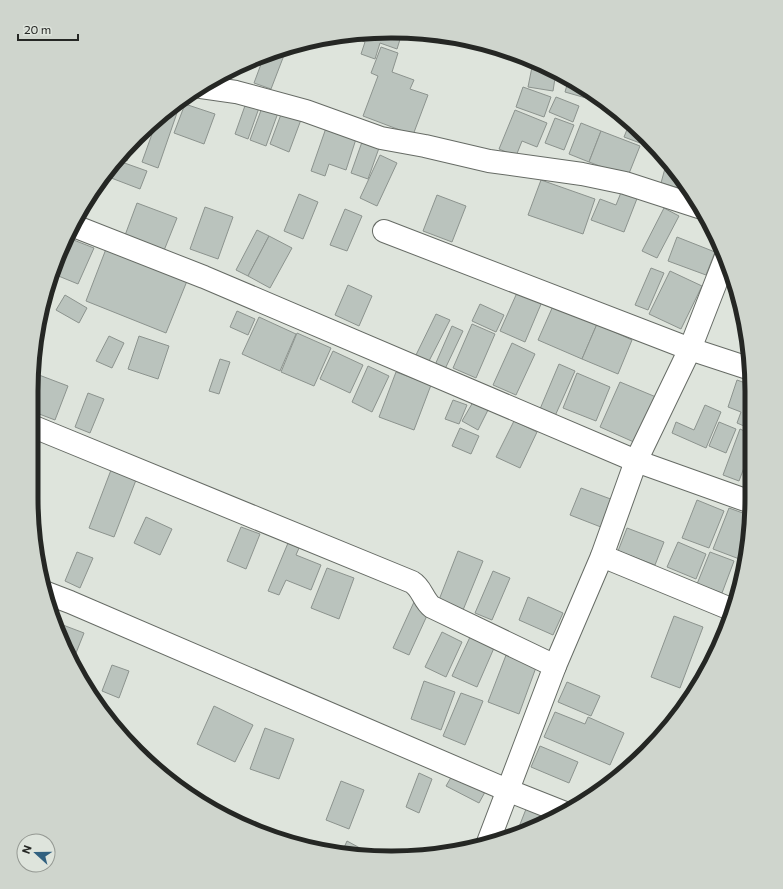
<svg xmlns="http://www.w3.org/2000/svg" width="783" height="889" font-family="Commissioner,sans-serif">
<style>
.building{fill:#bac3bd;stroke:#8c938e}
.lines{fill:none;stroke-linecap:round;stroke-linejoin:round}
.minor-casing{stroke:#666b65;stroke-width:24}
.minor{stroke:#fff;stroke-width:22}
.rim{fill:none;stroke:#252724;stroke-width:5}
</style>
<rect width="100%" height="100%" fill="#dee4dc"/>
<g class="building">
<polygon points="368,32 402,33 397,49 380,43 375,59 361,54 365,42 347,35"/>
<polygon points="381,47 398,53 392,72 414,80 410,89 428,95 413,135 363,116 378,76 371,73"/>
<polygon points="282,49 286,50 271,89 254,83 264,56"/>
<polygon points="533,62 556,72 553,91 528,87"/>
<polygon points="569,78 588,91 586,98 565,92"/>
<polygon points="523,87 551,97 544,117 516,107"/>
<polygon points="556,97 579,106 573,122 549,112"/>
<polygon points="597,97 625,117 594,103"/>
<polygon points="247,100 260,105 248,139 235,134"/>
<polygon points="185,104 215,114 204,144 174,133"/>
<polygon points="173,105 179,107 158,168 142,162 157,120"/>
<polygon points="263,105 279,110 266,146 250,140"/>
<polygon points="283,109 302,117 289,152 270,144"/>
<polygon points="515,110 547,123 537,147 522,141 516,156 499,149"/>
<polygon points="555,118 574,125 564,150 545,143"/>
<polygon points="630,122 643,135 640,143 624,137"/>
<polygon points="581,123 601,131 589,162 569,154"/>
<polygon points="326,128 356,139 346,170 329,164 325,176 311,171"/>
<polygon points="601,131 640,146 626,181 605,168 589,162"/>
<polygon points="135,140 127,161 118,157"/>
<polygon points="362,142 379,148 368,179 351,173"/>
<polygon points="380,155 397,163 377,206 360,198"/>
<polygon points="116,160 147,171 140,189 106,176"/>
<polygon points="667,161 677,172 689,191 661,183"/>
<polygon points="541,180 595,199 583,234 528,215"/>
<polygon points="622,190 638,196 624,232 591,220 600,199 616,205"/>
<polygon points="299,194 318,202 303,239 284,231"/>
<polygon points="437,195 466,206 452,242 423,231"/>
<polygon points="137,203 177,218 163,253 124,238"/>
<polygon points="205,207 233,217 218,259 190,249"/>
<polygon points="664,208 679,216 657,258 642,251"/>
<polygon points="345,209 362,216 347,251 330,245"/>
<polygon points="257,230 269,236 248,276 236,270"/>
<polygon points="269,236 292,248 270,288 248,276"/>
<polygon points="677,237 715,252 706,275 668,261"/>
<polygon points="71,239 94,248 78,284 56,275"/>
<polygon points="106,249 187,281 166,333 86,301"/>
<polygon points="651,268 664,273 648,310 635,305"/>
<polygon points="670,271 702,286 681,329 649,314"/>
<polygon points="348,285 372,296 359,326 335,315"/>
<polygon points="520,286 544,297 525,342 500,331"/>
<polygon points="65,295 87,308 79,323 56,310"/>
<polygon points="480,304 504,315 496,332 472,321"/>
<polygon points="553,306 597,324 582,359 538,340"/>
<polygon points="237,311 255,319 248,335 230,327"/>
<polygon points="436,314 450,320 429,361 416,355"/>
<polygon points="259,317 296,334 280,371 242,354"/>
<polygon points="472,324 495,334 476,378 453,368"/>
<polygon points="597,324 632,340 618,374 582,359"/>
<polygon points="452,326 463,331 445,369 435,365"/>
<polygon points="297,333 331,348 314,386 281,372"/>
<polygon points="109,336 124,343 112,368 96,361"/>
<polygon points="139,336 169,346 158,379 128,369"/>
<polygon points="512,343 535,354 516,395 493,385"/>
<polygon points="333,351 363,365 350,393 320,379"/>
<polygon points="220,359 230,362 219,394 209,391"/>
<polygon points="559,364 575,371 555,416 540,409"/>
<polygon points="368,366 389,376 372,412 352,402"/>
<polygon points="396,372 431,385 414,430 379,417"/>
<polygon points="577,373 610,387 596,421 563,408"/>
<polygon points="39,375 68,386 55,420 34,412 35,384"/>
<polygon points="737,380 751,385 751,429 737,423 741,412 728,407"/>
<polygon points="620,382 656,397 636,443 600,427"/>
<polygon points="88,393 104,399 90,433 75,427"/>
<polygon points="453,400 467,405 459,424 445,419"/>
<polygon points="473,402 488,410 478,430 462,421"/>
<polygon points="705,405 721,412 706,448 672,433 676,422 694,430"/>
<polygon points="514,421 537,432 520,468 496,457"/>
<polygon points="719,422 736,429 726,453 709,446"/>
<polygon points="460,428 479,436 471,454 452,446"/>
<polygon points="740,429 751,434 751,449 739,481 723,475"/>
<polygon points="111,470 136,480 114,537 89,528"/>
<polygon points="581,488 616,501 606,529 570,515"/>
<polygon points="697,500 724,511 709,548 682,538"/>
<polygon points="729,508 751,516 747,548 742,560 713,549"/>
<polygon points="146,517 172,529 160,555 134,543"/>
<polygon points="241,527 260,534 246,569 227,561"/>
<polygon points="627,528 664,542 655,565 618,551"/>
<polygon points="678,542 706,554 696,579 667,567"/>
<polygon points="288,543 299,548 296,555 321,565 311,590 286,580 279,595 268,591"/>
<polygon points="458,551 483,561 461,615 437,605"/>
<polygon points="77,552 93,558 80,588 65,581"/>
<polygon points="710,552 734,561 722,593 697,584"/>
<polygon points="327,568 354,578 339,619 311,608"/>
<polygon points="493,571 510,578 492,620 475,613"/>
<polygon points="528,597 563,613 553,635 519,620"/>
<polygon points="414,602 430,609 409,655 393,648"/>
<polygon points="674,616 703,627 680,688 651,677"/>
<polygon points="55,622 84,633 72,663 68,657"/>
<polygon points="442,632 462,642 446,677 425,667"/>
<polygon points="720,632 724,633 715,657 706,670 705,670"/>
<polygon points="470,637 494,648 477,687 452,676"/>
<polygon points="508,650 538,662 519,714 488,702"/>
<polygon points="112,665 129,671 119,698 102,691"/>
<polygon points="424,681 455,692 441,730 411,719"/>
<polygon points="567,682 600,696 591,716 558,702"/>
<polygon points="461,693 483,701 465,745 443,736"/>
<polygon points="214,706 253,725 235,762 197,744"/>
<polygon points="555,712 585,724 588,717 624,733 610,765 544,737"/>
<polygon points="265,728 294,739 279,779 250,769"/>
<polygon points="540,746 578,762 569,783 531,767"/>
<polygon points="419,773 432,779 419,813 406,807"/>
<polygon points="453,774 485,792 479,803 446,786"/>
<polygon points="341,781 364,790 349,829 326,820"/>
<polygon points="528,804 559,815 517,832"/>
<polygon points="256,827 274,833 273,836 255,831"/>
<polygon points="347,841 371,854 370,854 342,852"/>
</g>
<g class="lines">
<defs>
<g id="minor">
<polyline points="201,87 236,92 306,111 381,138 425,146 489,161 582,174 625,183 699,207"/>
<polyline points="74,226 204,277 636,461 751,502"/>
<polyline points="384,231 690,349 751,369"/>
<path d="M34,427L412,582C422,588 423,600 432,607L555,666"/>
<polyline points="602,556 733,610"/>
<polyline points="44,592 70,602 507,790 565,813"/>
<polyline points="487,845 555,666 602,556 636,461 690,349 725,259"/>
</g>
</defs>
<use href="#minor" class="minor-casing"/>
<use href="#minor" class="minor"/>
</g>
<path d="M0 0H783V889H0ZM391 38H392A353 353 0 0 1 745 391V498A353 353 0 0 1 392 851H391A353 353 0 0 1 38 498V391A353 353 0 0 1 391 38Z" fill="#cfd5cd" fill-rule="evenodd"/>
<path class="rim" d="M391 38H392A353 353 0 0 1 745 391V498A353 353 0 0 1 392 851H391A353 353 0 0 1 38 498V391A353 353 0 0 1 391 38Z"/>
<g transform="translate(36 853) rotate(291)"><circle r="19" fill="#dee4dc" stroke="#949892"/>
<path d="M0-3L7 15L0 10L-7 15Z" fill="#316180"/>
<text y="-6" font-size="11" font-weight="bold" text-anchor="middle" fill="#252724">N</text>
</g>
<path d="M18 34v6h60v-6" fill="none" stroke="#252724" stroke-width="2"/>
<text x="24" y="34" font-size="12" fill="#252724" stroke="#dee4dc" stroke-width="3" paint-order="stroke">20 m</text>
</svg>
